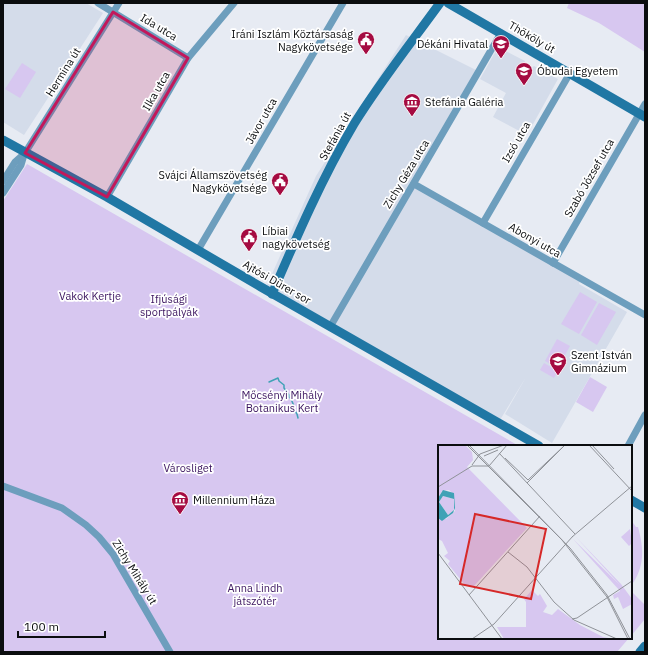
<svg xmlns="http://www.w3.org/2000/svg" width="648" height="655" font-family="'IBM Plex Sans',sans-serif">
<style>
.built{fill:#d4dcea}
.green{fill:#d7c7f0}
.lines{fill:none;stroke-linecap:round;stroke-linejoin:round}
.stream{stroke:#40a2b6;stroke-width:1.5}
.street{stroke:#6d9ebd;stroke-width:7}
.secondary{stroke:#2077a4;stroke-width:9}
.marked{fill:#c2185b;fill-opacity:0.2;stroke:#c2185b;stroke-width:3;stroke-linejoin:round}
.labels{text-anchor:middle;stroke-width:3.5;stroke-linejoin:round;paint-order:stroke}
.street-label{font-size:11px;fill:#0b0d0f;stroke:#fff}
.poi-label{font-size:11px;fill:#0b0d0f;stroke:#fff;text-anchor:start}
.park-label{font-size:11px;fill:#3b145f;stroke:#fff}
.inset-road{fill:none;stroke:#8f9298;stroke-width:1}
.view{fill:#d62828;fill-opacity:0.15;stroke:#d62828;stroke-width:2}
.inset-edge{fill:none;stroke:#0b0d0f;stroke-width:2}
</style>
<rect width="100%" height="100%" fill="#e7ebf3"/>
<g class="built">
<polygon points="3,3 86,3 103,13 24,135 3,122"/>
<polygon points="406,35 476,70 409,184 580,281 579,284 627,312 552,443 505,414 526,377 500,420 267,285 316,176"/>
<polygon points="498,47 525,61 524,66 530,69 534,66 558,79 527,135 493,117 506,93 480,79"/>
</g>
<g class="green">
<polygon points="569,3 645,3 645,52 599,23 567,8"/>
<polygon points="22,63 36,72 20,98 5,89"/>
<polygon points="27,164 519,446 439,446 439,638 629,638 617,652 3,652 3,201"/>
<polygon points="580,292 597,302 579,334 561,324"/>
<polygon points="599,303 616,312 597,345 581,335"/>
<polygon points="557,339 570,346 558,368 545,361"/>
<polygon points="544,363 558,371 554,378 540,370"/>
<polygon points="590,377 607,387 593,412 576,402"/>
<path d="M631,520L636,527H638C644,549 645,567 631,586Z"/>
<polygon points="631,591 645,605 645,619 631,636"/>
</g>
<g class="lines">
<polyline class="stream" points="269,382 278,378 279,381 284,385 284,388 289,395 289,397 291,399 294,406 293,408 297,414 298,418"/>
<g class="street">
<polyline points="98,3 188,58"/>
<polyline points="3,181 15,162 25,153 119,3"/>
<polyline points="414,184 645,315"/>
<polyline points="3,193 21,165 24,155"/>
<polyline points="107,197 188,58 234,3"/>
<polyline points="483,223 570,73"/>
<polyline points="198,250 343,3"/>
<polyline points="553,263 645,104"/>
<polyline points="330,327 501,33"/>
<polyline points="628,446 645,415"/>
<polyline points="3,486 62,508 86,525 99,537 113,554 170,652"/>
</g>
<g class="secondary">
<polyline points="448,3 645,117"/>
<polyline points="3,140 107,197 261,287 539,446"/>
<path d="M272,294C297,236 322,178 354,124C380,82 411,43 440,3"/>
<polyline points="631,500 645,508"/>
<polyline points="640,652 645,646"/>
</g>
</g>
<path class="marked" d="M113,12L188,58L107,197L25,153Z"/>
<defs>
<symbol id="civic-pin" viewBox="-11 -11 22 30"><path d="M0 17L-7.5 6A9.5 9.5 0 1 1 7.5 6Z" fill="#a50b41" stroke="#fff"/><path d="M-.6-6.5H3V-4.5H.6V-3L4-1V1h2V6H-6V1h2V-1L-.6-3ZM-1.2 2.5V6h2.4V2.5Z" fill="#fff"/></symbol>
<symbol id="university-pin" viewBox="-11 -11 22 30"><path d="M0 17L-7.5 6A9.5 9.5 0 1 1 7.5 6Z" fill="#a50b41" stroke="#fff"/><path d="M0-5L7-2L0 1L-7-2ZM-4 1L0 2.5L4 1V4Q0 6-4 4Z" fill="#fff"/></symbol>
<symbol id="museum-pin" viewBox="-11 -11 22 30"><path d="M0 17L-7.5 6A9.5 9.5 0 1 1 7.5 6Z" fill="#a50b41" stroke="#fff"/><path d="M0-6L6-3V-2H-6V-3ZM-5-1h2V3h-2ZM-1-1h2V3h-2ZM3-1h2V3H3ZM-6 4H6V6H-6Z" fill="#fff"/></symbol>
<symbol id="school-pin" viewBox="-11 -11 22 30"><path d="M0 17L-7.5 6A9.5 9.5 0 1 1 7.5 6Z" fill="#a50b41" stroke="#fff"/><path d="M0-5L7-2L0 1L-7-2ZM-4 1L0 2.5L4 1V4Q0 6-4 4Z" fill="#fff"/></symbol>
</defs>
<g fill-rule="evenodd">
<use href="#civic-pin" x="356" y="30" width="20" height="27"/>
<use href="#university-pin" x="491" y="34" width="20" height="27"/>
<use href="#university-pin" x="514" y="61" width="20" height="27"/>
<use href="#museum-pin" x="402" y="92" width="20" height="27"/>
<use href="#civic-pin" x="270" y="171" width="20" height="27"/>
<use href="#civic-pin" x="239" y="227" width="20" height="27"/>
<use href="#school-pin" x="548" y="351" width="20" height="27"/>
<use href="#museum-pin" x="170" y="490" width="20" height="27"/>
</g>
<g class="labels">
<g class="street-label">
<text transform="translate(159 27) rotate(31)" y="4">Ida utca</text>
<text transform="translate(532 37) rotate(30)" y="4">Thököly út</text>
<text transform="translate(63 72) rotate(-58)" y="4">Hermina út</text>
<text transform="translate(156 91) rotate(-60)" y="4">Ilka utca</text>
<text transform="translate(261 121) rotate(-60)" y="4">Jávor utca</text>
<text transform="translate(335 136) rotate(-61)" y="4">Stefánia út</text>
<text transform="translate(516 142) rotate(-60)" y="4">Izsó utca</text>
<text transform="translate(406 174) rotate(-59)" y="4">Zichy Géza utca</text>
<text transform="translate(589 178) rotate(-60)" y="4">Szabó József utca</text>
<text transform="translate(535 240) rotate(30)" y="4">Abonyi utca</text>
<text transform="translate(277 282) rotate(30)" y="4">Ajtósi Dürer sor</text>
<text transform="translate(135 572) rotate(58)" y="4">Zichy Mihály út</text>
</g>
<g class="poi-label">
<text x="353" y="38" text-anchor="end">Iráni Iszlám Köztársaság<tspan x="353" dy="13">Nagykövetsége</tspan></text>
<text x="488" y="48" text-anchor="end">Dékáni Hivatal</text>
<text x="537" y="75">Óbudai Egyetem</text>
<text x="425" y="106">Stefánia Galéria</text>
<text x="267" y="179" text-anchor="end">Svájci Államszövetség<tspan x="267" dy="13">Nagykövetsége</tspan></text>
<text x="262" y="235">Líbiai<tspan x="262" dy="13">nagykövetség</tspan></text>
<text x="571" y="359">Szent István<tspan x="571" dy="13">Gimnázium</tspan></text>
<text x="193" y="504">Millennium Háza</text>
</g>
<g class="park-label">
<text x="90" y="300">Vakok Kertje</text>
<text x="169" y="303">Ifjúsági<tspan x="169" dy="13">sportpályák</tspan></text>
<text x="282" y="399">Mőcsényi Mihály<tspan x="282" dy="13">Botanikus Kert</tspan></text>
<text x="188" y="472">Városliget</text>
<text x="255" y="592">Anna Lindh<tspan x="255" dy="13">játszótér</tspan></text>
</g>
</g>
<g transform="translate(438 445)">
<rect width="194" height="194" fill="#e7ebf3"/>
<path d="M0,0H27L34,7L35,15L29,22L89,83L36,141L27,140L10,119L12,116L6,111L10,108L4,96L0,94V73L8,74L17,66V61L15,49L11,45L4,46L0,53ZM5,51L16,54V65L10,70L1,57ZM192,84L194,98L191,101L183,92ZM137,91L183,139L194,154V159L185,164L180,152L176,154L175,150L182,146L135,94L182,140ZM94,145L100,151L102,149L109,161L105,167L114,170L120,164L142,180L165,192L176,194H66L59,182H88V157L86,154Z" fill="#d7c7f0"/>
<path d="M5,45L16,48L17,63L15,68L4,76L0,73V53ZM5,51L16,54V65L10,70L1,57Z" fill="#40a2b6" fill-rule="evenodd"/>
<path class="inset-road" d="M29,0L124,95L169,152L190,194M31,0L132,103L169,150L192,194M151,0L194,46M154,0L176,24M61,8L137,89M46,11L60,5M67,13L90,35L127,0M34,20L42,9L66,0M34,21H51L69,0M89,38L127,0M0,42L34,21M134,92L194,41M70,107L89,122L116,157L136,175L179,194M0,108L64,194M31,150L102,71M134,174L139,173L194,136M34,194L56,179L135,91"/>
<path class="view" d="M37,69L108,84L93,154L22,139Z"/>
<rect width="194" height="194" class="inset-edge"/>
</g>
<rect width="648" height="655" fill="none" stroke="#0b0d0f" stroke-width="8"/>
<path d="M18 631v6h87v-6" fill="none" stroke="#0b0d0f" stroke-width="2"/>
<text x="24" y="631" font-size="12" fill="#0b0d0f" stroke="#ffffff" stroke-width="3" paint-order="stroke">100 m</text>
</svg>
